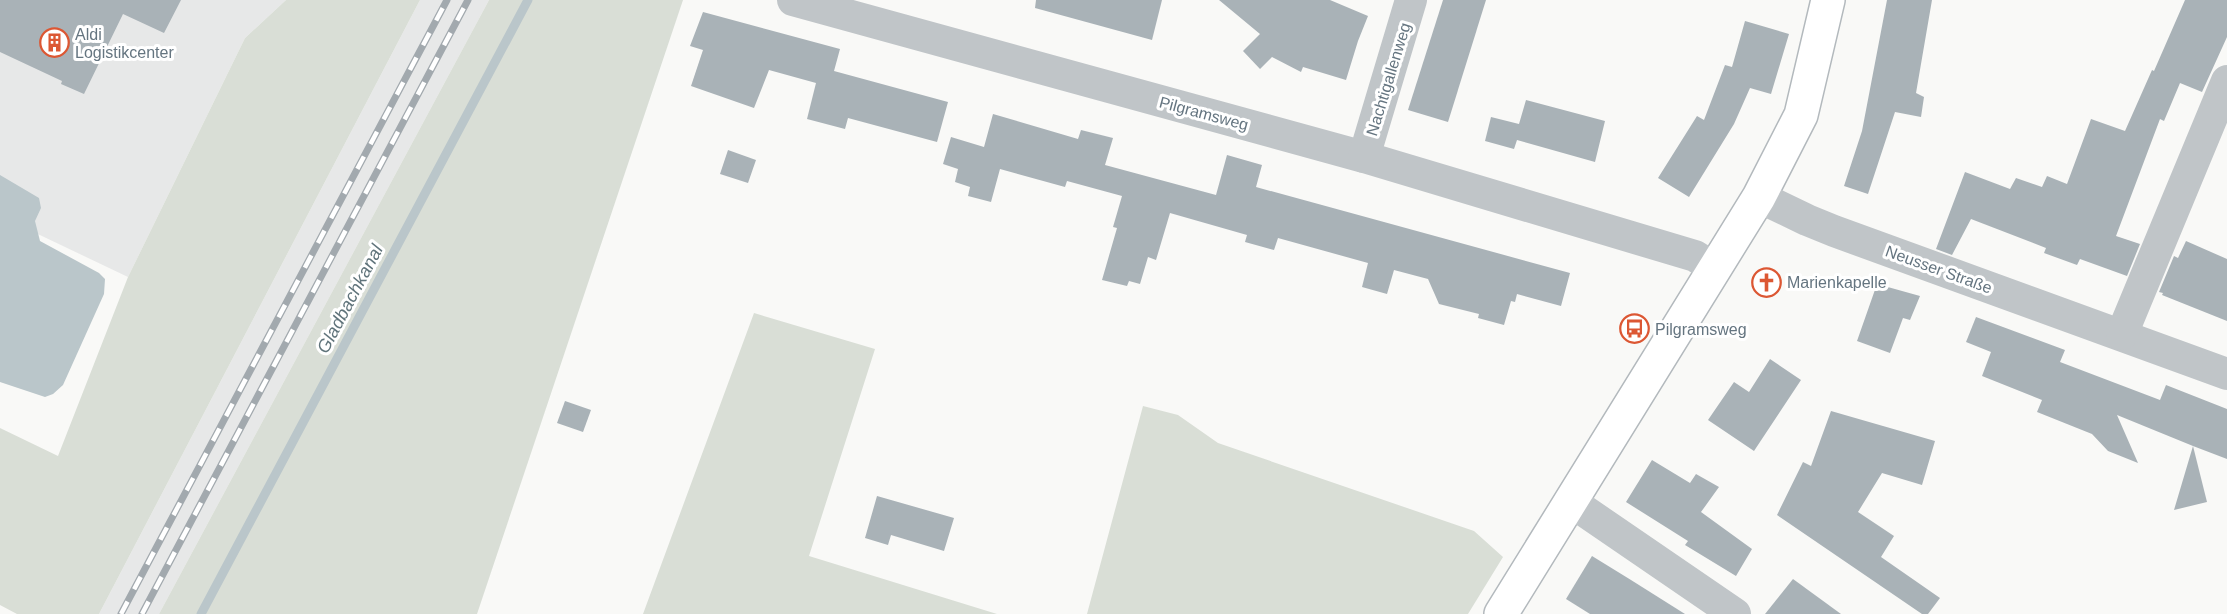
<svg xmlns="http://www.w3.org/2000/svg" width="2227" height="614" font-family="Arial,sans-serif">
<style>
.built{fill:#e7e8e8}
.green{fill:#d9ded6}
.water{fill:#bac6ca}
.lines{fill:none;stroke-linecap:round;stroke-linejoin:round}
.stream{stroke:#bac6ca;stroke-width:9}
.building{fill:#a9b2b7}
.secondary-casing{stroke:#b3b9bd;stroke-width:36}
.street{stroke:#c0c5c8;stroke-width:32}
.secondary{stroke:#fff;stroke-width:33}
.rail-casing{stroke:#a2a9ae;stroke-width:7}
.rail{stroke:#fff;stroke-width:4.5;stroke-dasharray:14;stroke-linecap:butt}
.labels{text-anchor:middle;stroke-width:6;stroke-linejoin:round;paint-order:stroke}
.poi-label{font-size:16px;fill:#657580;stroke:#fff;text-anchor:start}
.street-label{font-size:16px;fill:#657580;stroke:#fff}
.water-label{font-size:18px;font-style:italic;fill:#60747b;stroke:#fff}
</style>
<rect width="100%" height="100%" fill="#f9f9f7"/>
<g class="built">
<polygon points="0,0 286,0 245,38 128,277 0,216"/>
<polygon points="420,0 489,0 159,614 99,614"/>
</g>
<g class="green">
<polygon points="286,0 420,0 99,614 17,614 0,605 0,428 58,456 128,277 245,38"/>
<polygon points="489,0 683,0 477,614 159,614"/>
<polygon points="754,313 875,349 809,556 997,614 643,614"/>
<polygon points="1143,406 1178,415 1218,443 1474,531 1503,557 1468,614 1087,614"/>
</g>
<polygon class="water" points="0,175 39,198 41,208 35,221 40,241 99,273 105,279 104,294 63,385 53,394 45,397 0,382"/>
<g class="lines">
<polyline class="stream" points="201,614 528,0"/>
</g>
<g class="building">
<polygon points="0,0 181,0 164,33 123,14 84,94 61,84 62,81 0,52"/>
<polygon points="1036,0 1162,0 1152,40 1035,8"/>
<polygon points="1219,0 1330,0 1368,16 1358,41 1346,80 1303,67 1301,72 1272,57 1260,69 1243,51 1260,34"/>
<polygon points="1443,0 1486,0 1448,122 1408,110"/>
<polygon points="1887,0 1932,0 1916,93 1924,97 1921,117 1895,112 1868,194 1844,186 1862,131"/>
<polygon points="2185,0 2227,0 2227,37 2202,92 2180,83 2164,121 2160,119 2116,236 2140,244 2127,276 2080,259 2077,265 2044,253 2046,248 1971,219 1952,255 1936,249 1965,172 2010,189 2016,178 2042,187 2047,176 2067,184 2091,119 2125,131 2152,70 2154,71"/>
<polygon points="703,12 840,49 834,71 948,102 937,142 848,118 845,129 807,119 816,83 769,70 754,108 691,86 703,50 690,46"/>
<polygon points="1745,21 1789,34 1771,94 1750,88 1734,124 1689,197 1658,178 1697,116 1704,120 1725,65 1732,67"/>
<polygon points="1526,100 1605,121 1595,162 1517,140 1514,149 1485,141 1491,117 1519,124"/>
<polygon points="993,114 1078,139 1081,130 1113,138 1105,165 1216,195 1227,155 1262,165 1256,187 1570,273 1561,306 1517,294 1515,302 1511,301 1504,325 1478,318 1479,314 1439,304 1428,279 1394,270 1387,294 1362,287 1368,263 1278,238 1274,250 1245,242 1247,235 1170,213 1156,260 1148,257 1140,284 1129,281 1127,286 1102,280 1117,228 1113,227 1122,196 1067,181 1065,187 1000,169 991,202 968,196 970,187 955,182 958,169 943,164 951,137 984,147"/>
<polygon points="728,150 756,160 748,183 720,174"/>
<polygon points="2186,241 2227,259 2227,321 2162,295 2163,293 2159,292 2174,256 2178,258"/>
<polygon points="1877,284 1920,296 1910,320 1903,318 1890,353 1857,341"/>
<polygon points="1976,317 2065,350 2060,362 2160,400 2166,385 2227,409 2227,459 2193,446 2207,502 2174,510 2193,446 2117,415 2138,463 2108,451 2092,434 2037,412 2042,400 1982,376 1991,352 1966,342"/>
<polygon points="1770,359 1801,380 1754,451 1708,420 1734,382 1749,392"/>
<polygon points="565,401 591,410 583,432 557,423"/>
<polygon points="1831,411 1935,441 1922,485 1882,473 1858,512 1894,536 1881,557 1940,598 1928,614 1922,614 1777,515 1803,462 1811,466"/>
<polygon points="1652,460 1690,483 1696,474 1719,487 1701,512 1752,549 1736,576 1685,545 1688,541 1626,502"/>
<polygon points="877,496 954,518 944,551 891,535 888,545 865,538"/>
<polygon points="1592,556 1631,580 1685,614 1590,614 1566,599"/>
<polygon points="1793,579 1841,614 1765,614"/>
</g>
<g class="lines">
<defs>
<polyline id="secondary" points="1501,614 1759,197 1801,115 1828,0"/>
</defs>
<use href="#secondary" class="secondary-casing"/>
<g class="street">
<polyline points="793,0 1364,157 1695,256 1714,268"/>
<polyline points="1364,157 1411,0"/>
<polyline points="1759,197 1807,220 1834,231 2227,374"/>
<polyline points="2122,334 2227,81"/>
<polyline points="1570,501 1735,614"/>
</g>
<use href="#secondary" class="secondary"/>
<defs>
<g id="rail">
<polyline points="121,614 447,0"/>
<polyline points="142,614 468,0"/>
</g>
</defs>
<use href="#rail" class="rail-casing"/>
<use href="#rail" class="rail"/>
</g>
<defs>
<symbol id="building-ring" viewBox="-11 -11 22 22"><circle r="9.5" fill="#fff" stroke="#dc5733" stroke-width="1.5"/><path d="M-4-6H4V6H1V3H-1V6H-4ZM-2.5-4.3h1.7v1.8h-1.7ZM.8-4.3h1.7v1.8H.8ZM-2.5-1h1.7V.8h-1.7ZM.8-1h1.7V.8H.8Z" fill="#dc5733"/></symbol>
<symbol id="church-ring" viewBox="-11 -11 22 22"><circle r="9.5" fill="#fff" stroke="#dc5733" stroke-width="1.5"/><path d="M-1.2-6h2.4v3.5h3.3v2.4h-3.3V6h-2.4V-.1h-3.3v-2.4h3.3Z" fill="#dc5733"/></symbol>
<symbol id="bus-ring" viewBox="-11 -11 22 22"><circle r="9.5" fill="#fff" stroke="#dc5733" stroke-width="1.5"/><path d="M-5-6H5V4H4V6H2V4H-2V6H-4V4H-5ZM-3.5-4V0h7V-4ZM-3.5 1.2v1.5H-2V1.2ZM2 1.2v1.5H3.5V1.2Z" fill="#dc5733"/></symbol>
</defs>
<g fill-rule="evenodd">
<use href="#building-ring" x="38" y="26" width="33" height="33"/>
<use href="#church-ring" x="1750" y="266" width="33" height="33"/>
<use href="#bus-ring" x="1618" y="312" width="33" height="33"/>
</g>
<g class="labels">
<g class="poi-label">
<text x="75" y="40">Aldi<tspan x="75" dy="18">Logistikcenter</tspan></text>
<text x="1787" y="288">Marienkapelle</text>
<text x="1655" y="335">Pilgramsweg</text>
</g>
<g class="street-label">
<text transform="translate(1388 79) rotate(-73)" y="6">Nachtigallenweg</text>
<text transform="translate(1204 113) rotate(15)" y="6">Pilgramsweg</text>
<text transform="translate(1939 269) rotate(20)" y="6">Neusser Straße</text>
</g>
<g class="water-label">
<text transform="translate(350 299) rotate(-62)" y="6">Gladbachkanal</text>
</g>
</g>
</svg>
